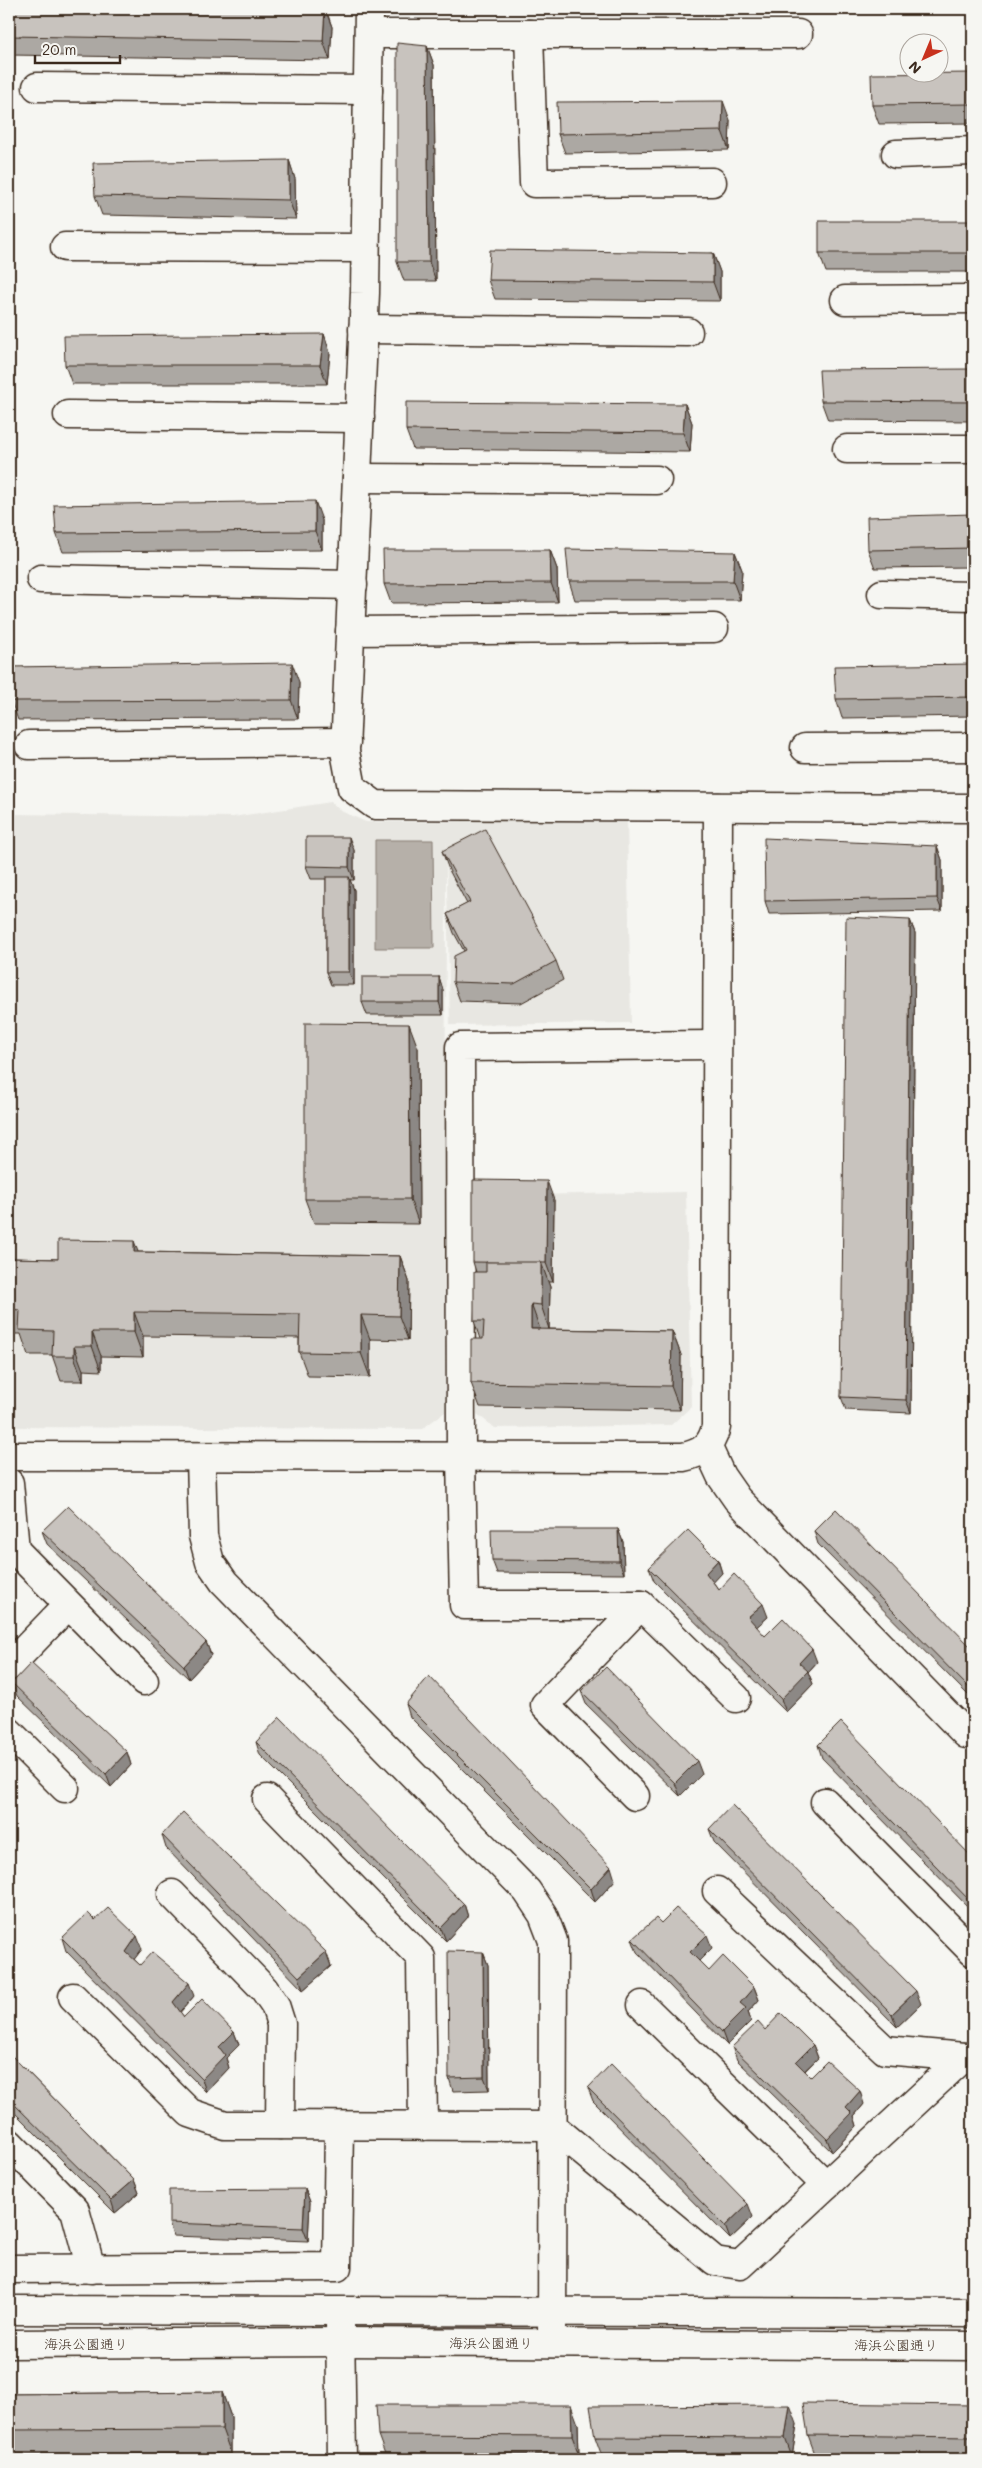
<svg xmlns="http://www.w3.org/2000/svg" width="982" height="2468" font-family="Mali,'Klee One',sans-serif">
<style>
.built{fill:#e8e7e2}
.water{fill:#b6b0a9;stroke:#857a71}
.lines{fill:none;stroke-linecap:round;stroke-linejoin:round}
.minor-casing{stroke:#3b2a1e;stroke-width:31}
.minor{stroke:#f6f6f2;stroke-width:28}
.wall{fill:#aca8a3;stroke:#3b2a1e}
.shaded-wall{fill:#8c8885;stroke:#3b2a1e}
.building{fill:#c8c3be;stroke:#3b2a1e}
.labels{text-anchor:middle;stroke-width:4;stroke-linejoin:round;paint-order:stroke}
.street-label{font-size:14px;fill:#3b2a1e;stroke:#f6f6f2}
</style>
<rect width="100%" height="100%" fill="#f6f6f2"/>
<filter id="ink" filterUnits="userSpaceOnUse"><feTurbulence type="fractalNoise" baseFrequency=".02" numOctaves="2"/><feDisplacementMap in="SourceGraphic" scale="10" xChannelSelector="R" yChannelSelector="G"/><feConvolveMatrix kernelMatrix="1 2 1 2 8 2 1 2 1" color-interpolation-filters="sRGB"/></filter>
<g filter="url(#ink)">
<g class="built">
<polygon points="331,802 341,811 366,822 627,819 631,1023 450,1025 446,839 445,1412 422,1429 9,1427 9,814 233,817"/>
<polygon points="686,1192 691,1407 671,1425 495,1428 477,1414 472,1196"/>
</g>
<polygon class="water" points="375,840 433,840 434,948 375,948"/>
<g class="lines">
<defs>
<g id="minor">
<polyline points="369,9 365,293 345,751 352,788 375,805 973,808"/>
<polyline points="369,34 798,34"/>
<polyline points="529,34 534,183 712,182"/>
<polyline points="37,87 368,90"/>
<polyline points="896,154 973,151"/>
<polyline points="65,247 365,248"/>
<polyline points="845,300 973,299"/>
<polyline points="363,329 688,332"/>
<polyline points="68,415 360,418"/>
<polyline points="847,449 973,449"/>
<polyline points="357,478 657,480"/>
<polyline points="41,579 353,585"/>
<polyline points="882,594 973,596"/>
<polyline points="350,631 714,628"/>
<polyline points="29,745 346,742"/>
<polyline points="805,748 973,747"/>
<polyline points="717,1045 460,1047 461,1457 464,1605 641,1605 736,1698"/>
<polyline points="708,1448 721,1476 737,1499 966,1734"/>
<path d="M9,1456L683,1457C702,1453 711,1447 716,1427L718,807"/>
<polyline points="201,1457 203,1536 210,1562 224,1582 527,1891 543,1915 553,1941 552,2343"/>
<polyline points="9,1483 15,1550 144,1681"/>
<polyline points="9,1666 68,1605"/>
<polyline points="9,1732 65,1788"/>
<polyline points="635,1796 545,1705 641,1605"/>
<polyline points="267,1799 421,1958 423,2126"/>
<polyline points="825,1802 973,1952"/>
<polyline points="717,1891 885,2050 964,2057"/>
<polyline points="172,1894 264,1989 275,2005 281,2024 280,2125"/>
<polyline points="73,1997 190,2113 225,2125 552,2126 715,2261 740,2265 964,2057 973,2057"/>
<polyline points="642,2005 826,2185"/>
<polyline points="9,2143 75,2210 91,2269"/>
<polyline points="9,2269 337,2267 339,2126"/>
<polyline points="9,2310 973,2313"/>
<polyline points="340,2323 342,2459"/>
<polyline points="9,2344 342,2342 973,2346"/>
</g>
</defs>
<use href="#minor" class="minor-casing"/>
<use href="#minor" class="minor"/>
</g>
<g class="wall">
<polygon points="9,9 326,9 332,27 330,60 10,55 9,51"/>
<polygon points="427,46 434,65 436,281 404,281 397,262"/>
<polygon points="973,73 973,123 879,124 872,105"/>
<polygon points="730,120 729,150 565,153 558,134"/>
<polygon points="289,160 295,179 296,219 102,215 95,196"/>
<polygon points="973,221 973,272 826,272 819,253"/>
<polygon points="713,253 720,272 720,301 495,299 488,280"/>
<polygon points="324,334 330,353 327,384 72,384 65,365"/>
<polygon points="973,369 973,421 828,420 821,401"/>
<polygon points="685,404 692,423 690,452 413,449 406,430"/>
<polygon points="973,514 973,567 875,568 868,550"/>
<polygon points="322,520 322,550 63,552 56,533"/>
<polygon points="550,550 557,569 558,602 391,603 384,584"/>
<polygon points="735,552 742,570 740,600 575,600 569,581"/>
<polygon points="973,664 973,716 842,718 836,699"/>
<polygon points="299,682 298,719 18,720 11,701"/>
<polygon points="937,846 942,860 942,911 769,914 765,901"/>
<polygon points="354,850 354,880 350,880 354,890 354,985 331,985 326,972 326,879 311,879 306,866"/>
<polygon points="442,851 556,961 563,980 521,1003 460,1001 453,982 464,951 454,933 447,914 467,904 449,870"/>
<polygon points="910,920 915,933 911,1413 846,1410 841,1397"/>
<polygon points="439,977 443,990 443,1015 367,1015 362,1002"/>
<polygon points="418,1048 419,1224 314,1223 305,1199"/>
<polygon points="554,1200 553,1282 548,1282 550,1287 549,1329 672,1331 681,1355 680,1410 480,1407 471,1383 480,1339 474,1321 476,1272 473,1262"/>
<polygon points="138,1252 400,1256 409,1281 408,1340 370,1339 370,1377 308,1376 299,1352 299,1338 143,1336 143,1357 101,1356 101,1371 83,1370 83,1381 61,1381 52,1355 28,1355 21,1334 9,1334 9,1258 58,1259"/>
<polygon points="618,1529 623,1542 624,1574 497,1573 492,1560"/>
<polygon points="42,1531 206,1642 211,1655 189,1679 47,1544"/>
<polygon points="814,1531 973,1649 973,1700 818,1544"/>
<polygon points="718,1560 722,1573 713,1582 719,1590 768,1617 756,1627 765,1636 817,1662 808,1672 813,1684 786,1712 654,1581 649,1568"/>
<polygon points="12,1683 127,1752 131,1765 111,1787 17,1696"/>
<polygon points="581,1691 702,1774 680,1796 586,1704"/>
<polygon points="406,1704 615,1880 595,1902 410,1717"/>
<polygon points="256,1742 464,1904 468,1917 446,1941 260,1755"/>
<polygon points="818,1745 973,1858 973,1912 822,1758"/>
<polygon points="709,1829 921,2004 897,2027 714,1842"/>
<polygon points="162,1835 326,1952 331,1966 303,1990 166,1848"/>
<polygon points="95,1920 142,1949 134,1959 140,1965 194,1996 180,2012 184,2017 234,2032 239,2045 226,2058 229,2068 206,2092 66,1951 62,1938"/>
<polygon points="661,1923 712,1948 699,1961 709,1971 754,1987 759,2000 748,2012 751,2021 727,2045 637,1952 632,1939"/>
<polygon points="483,1952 488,1965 489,2090 453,2091 449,2078"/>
<polygon points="765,2030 813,2045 818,2058 805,2071 811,2077 864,2104 854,2116 857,2126 832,2152 737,2060 732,2047"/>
<polygon points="9,2053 134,2180 139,2193 115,2213 9,2107"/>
<polygon points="588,2088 753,2217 730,2239 593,2101"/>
<polygon points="305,2189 310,2202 308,2241 173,2236 169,2223"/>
<polygon points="222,2392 231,2417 231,2454 9,2455 9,2394"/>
<polygon points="973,2405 973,2456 815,2454 808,2435"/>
<polygon points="578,2424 579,2455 385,2454 378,2435"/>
<polygon points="797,2424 792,2457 602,2456 595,2437"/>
</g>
<g class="shaded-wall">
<polygon points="325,9 332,27 330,60 323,41"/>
<polygon points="427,46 434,65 436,281 429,262"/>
<polygon points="723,101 730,120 729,150 722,131"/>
<polygon points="289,160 295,179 296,219 289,200"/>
<polygon points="713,253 720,272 720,301 713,282"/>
<polygon points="324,334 330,353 327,384 320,365"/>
<polygon points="685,404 692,423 690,452 683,433"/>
<polygon points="315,501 322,520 322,550 315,531"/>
<polygon points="550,550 557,569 558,602 551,583"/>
<polygon points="735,552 742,570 740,600 733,581"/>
<polygon points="292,663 299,682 298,719 291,700"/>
<polygon points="349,837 354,850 354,880 349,867"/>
<polygon points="937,846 942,860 942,911 937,898"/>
<polygon points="349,877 354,890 354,985 349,972"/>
<polygon points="910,920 915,933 911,1413 906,1400"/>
<polygon points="439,977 443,990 443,1015 439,1002"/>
<polygon points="409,1024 418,1048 419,1224 410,1199"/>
<polygon points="547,1181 554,1200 553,1282 546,1263"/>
<polygon points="134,1241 143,1265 134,1252"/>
<polygon points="400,1256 409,1281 408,1340 399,1316"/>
<polygon points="541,1262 550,1287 549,1329 541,1305"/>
<polygon points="531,1304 540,1329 531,1329"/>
<polygon points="134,1312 143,1336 143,1357 134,1332"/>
<polygon points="361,1315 370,1339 370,1377 361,1353"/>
<polygon points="672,1331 681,1355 680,1410 671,1386"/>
<polygon points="92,1332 101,1356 101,1371 92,1346"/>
<polygon points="74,1346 83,1370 83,1381 74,1356"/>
<polygon points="618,1529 623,1542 624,1574 619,1561"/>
<polygon points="718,1560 722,1573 710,1586 706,1573"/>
<polygon points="763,1604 768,1617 753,1630 748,1617"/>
<polygon points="206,1642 211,1655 189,1679 184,1666"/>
<polygon points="812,1649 817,1662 808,1672 813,1684 786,1712 781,1699 799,1663"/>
<polygon points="127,1752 131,1765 111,1787 106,1774"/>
<polygon points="697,1761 702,1774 680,1796 675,1783"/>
<polygon points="611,1867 615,1880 595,1902 591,1889"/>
<polygon points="464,1904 468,1917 446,1941 441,1928"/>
<polygon points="707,1935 712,1948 695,1965 690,1952"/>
<polygon points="137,1936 142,1949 130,1965 126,1952"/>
<polygon points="326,1952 331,1966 303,1990 299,1977"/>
<polygon points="483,1952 488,1965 489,2090 484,2077"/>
<polygon points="189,1983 194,1996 178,2015 173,2002"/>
<polygon points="754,1987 759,2000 748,2012 751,2021 727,2045 722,2032 740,2003"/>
<polygon points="916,1991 921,2004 897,2027 892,2014"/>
<polygon points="234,2032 239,2045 226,2058 229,2068 206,2092 202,2079 219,2047"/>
<polygon points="813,2045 818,2058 800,2075 796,2062"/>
<polygon points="860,2091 864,2104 854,2116 857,2126 832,2152 827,2139 846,2107"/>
<polygon points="134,2180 139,2193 115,2213 111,2200"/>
<polygon points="305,2189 310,2202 308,2241 303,2228"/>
<polygon points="748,2204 753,2217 730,2239 725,2226"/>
<polygon points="222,2392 231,2417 231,2454 222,2429"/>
<polygon points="571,2405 578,2424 579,2455 572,2436"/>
<polygon points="790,2405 797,2424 792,2457 785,2438"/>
</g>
<g class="building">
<polygon points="9,9 325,9 323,41 9,36"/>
<polygon points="397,43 427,46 429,262 397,262"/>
<polygon points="973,73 973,104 872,105 871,74"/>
<polygon points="723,101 722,131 558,134 557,102"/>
<polygon points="289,160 289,200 95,196 93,163"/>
<rect x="819" y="221" width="154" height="32"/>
<polygon points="490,250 713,253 713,282 488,280"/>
<polygon points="324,334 320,365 65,365 64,336"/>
<polygon points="973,369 973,402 821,401 819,370"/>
<polygon points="406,402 685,404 683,433 406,430"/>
<polygon points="315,501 315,531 56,533 54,505"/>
<polygon points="973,514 973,548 868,550 867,517"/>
<polygon points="566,549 735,552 733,581 569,581"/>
<polygon points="383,550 550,550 551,583 384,584"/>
<polygon points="292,663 291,700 11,701 9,667"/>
<polygon points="973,664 973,697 836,699 834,666"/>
<polygon points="485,829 556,961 514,984 453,982 454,956 466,950 447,914 470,902 442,851"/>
<polygon points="306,837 349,837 349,867 306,866"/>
<polygon points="764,838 937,846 937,898 765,901"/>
<rect x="326" y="877" width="23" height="95"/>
<polygon points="846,917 910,920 906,1400 841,1397"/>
<rect x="362" y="977" width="77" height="25"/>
<polygon points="305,1023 409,1024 410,1199 305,1199"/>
<polygon points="473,1180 547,1181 546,1263 473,1262"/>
<polygon points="58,1240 134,1241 134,1252 400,1256 399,1316 361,1315 361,1353 299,1352 300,1314 134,1312 134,1332 92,1332 92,1346 74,1346 74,1356 52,1356 53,1331 19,1330 20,1310 9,1309 9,1258 58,1259"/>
<polygon points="486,1262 541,1262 541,1305 531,1304 531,1329 672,1331 671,1386 471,1383 471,1339 483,1339 484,1321 474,1321 474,1272 486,1272"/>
<polygon points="68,1506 206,1642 184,1666 42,1531"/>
<polygon points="836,1509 973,1649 973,1692 814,1531"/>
<polygon points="491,1529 618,1529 619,1561 492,1560"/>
<polygon points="688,1530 718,1560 706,1573 719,1590 734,1574 763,1604 748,1617 765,1636 783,1618 812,1649 799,1663 808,1671 781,1699 649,1568"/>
<polygon points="31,1663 127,1752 106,1774 12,1683"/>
<polygon points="606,1667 697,1761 675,1783 581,1691"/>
<polygon points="429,1676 611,1867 591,1889 406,1704"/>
<polygon points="280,1717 464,1904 441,1928 256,1742"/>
<polygon points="841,1722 973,1858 973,1904 818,1745"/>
<polygon points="732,1805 916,1991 892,2014 709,1829"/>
<polygon points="183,1812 326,1952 299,1977 162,1835"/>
<polygon points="108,1908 137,1936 126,1952 140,1965 152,1952 189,1983 173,2002 184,2017 202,1999 234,2032 219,2047 225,2055 202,2079 62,1938 88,1913 95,1920"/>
<polygon points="676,1908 707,1935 690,1952 709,1971 723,1956 754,1987 740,2003 746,2008 722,2032 632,1939 656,1918 661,1923"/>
<polygon points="448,1951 483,1952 484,2077 449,2078"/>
<polygon points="781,2013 813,2045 796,2062 811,2077 827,2061 860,2091 846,2107 852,2113 827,2139 732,2047 758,2022 765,2030"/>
<polygon points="9,2053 134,2180 111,2200 9,2099"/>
<polygon points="611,2064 748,2204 725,2226 588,2088"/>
<polygon points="305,2189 303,2228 169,2223 169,2190"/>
<polygon points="222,2392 222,2429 9,2430 9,2394"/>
<polygon points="803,2403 973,2405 973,2437 808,2435"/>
<polygon points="376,2405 571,2405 572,2436 378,2435"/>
<polygon points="790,2405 785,2438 595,2437 590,2406"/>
</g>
</g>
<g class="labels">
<g class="street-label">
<text x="491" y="2348">海浜公園通り</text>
<text x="86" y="2349">海浜公園通り</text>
<text x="896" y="2350">海浜公園通り</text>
</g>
</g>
<rect width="982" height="2468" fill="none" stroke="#f6f6f2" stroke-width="30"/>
<rect x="15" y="15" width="952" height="2438" fill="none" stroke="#3b2a1e" stroke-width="2" filter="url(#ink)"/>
<g transform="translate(924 58) rotate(224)"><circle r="24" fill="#f6f6f2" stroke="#aba49d"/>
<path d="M0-4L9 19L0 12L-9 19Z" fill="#c8321e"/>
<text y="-8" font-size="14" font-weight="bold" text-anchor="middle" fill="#3b2a1e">N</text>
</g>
<path d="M35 55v8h85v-8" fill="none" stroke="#3b2a1e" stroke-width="2.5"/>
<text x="42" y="55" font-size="15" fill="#3b2a1e" stroke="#f6f6f2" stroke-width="4" paint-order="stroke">20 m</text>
</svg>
